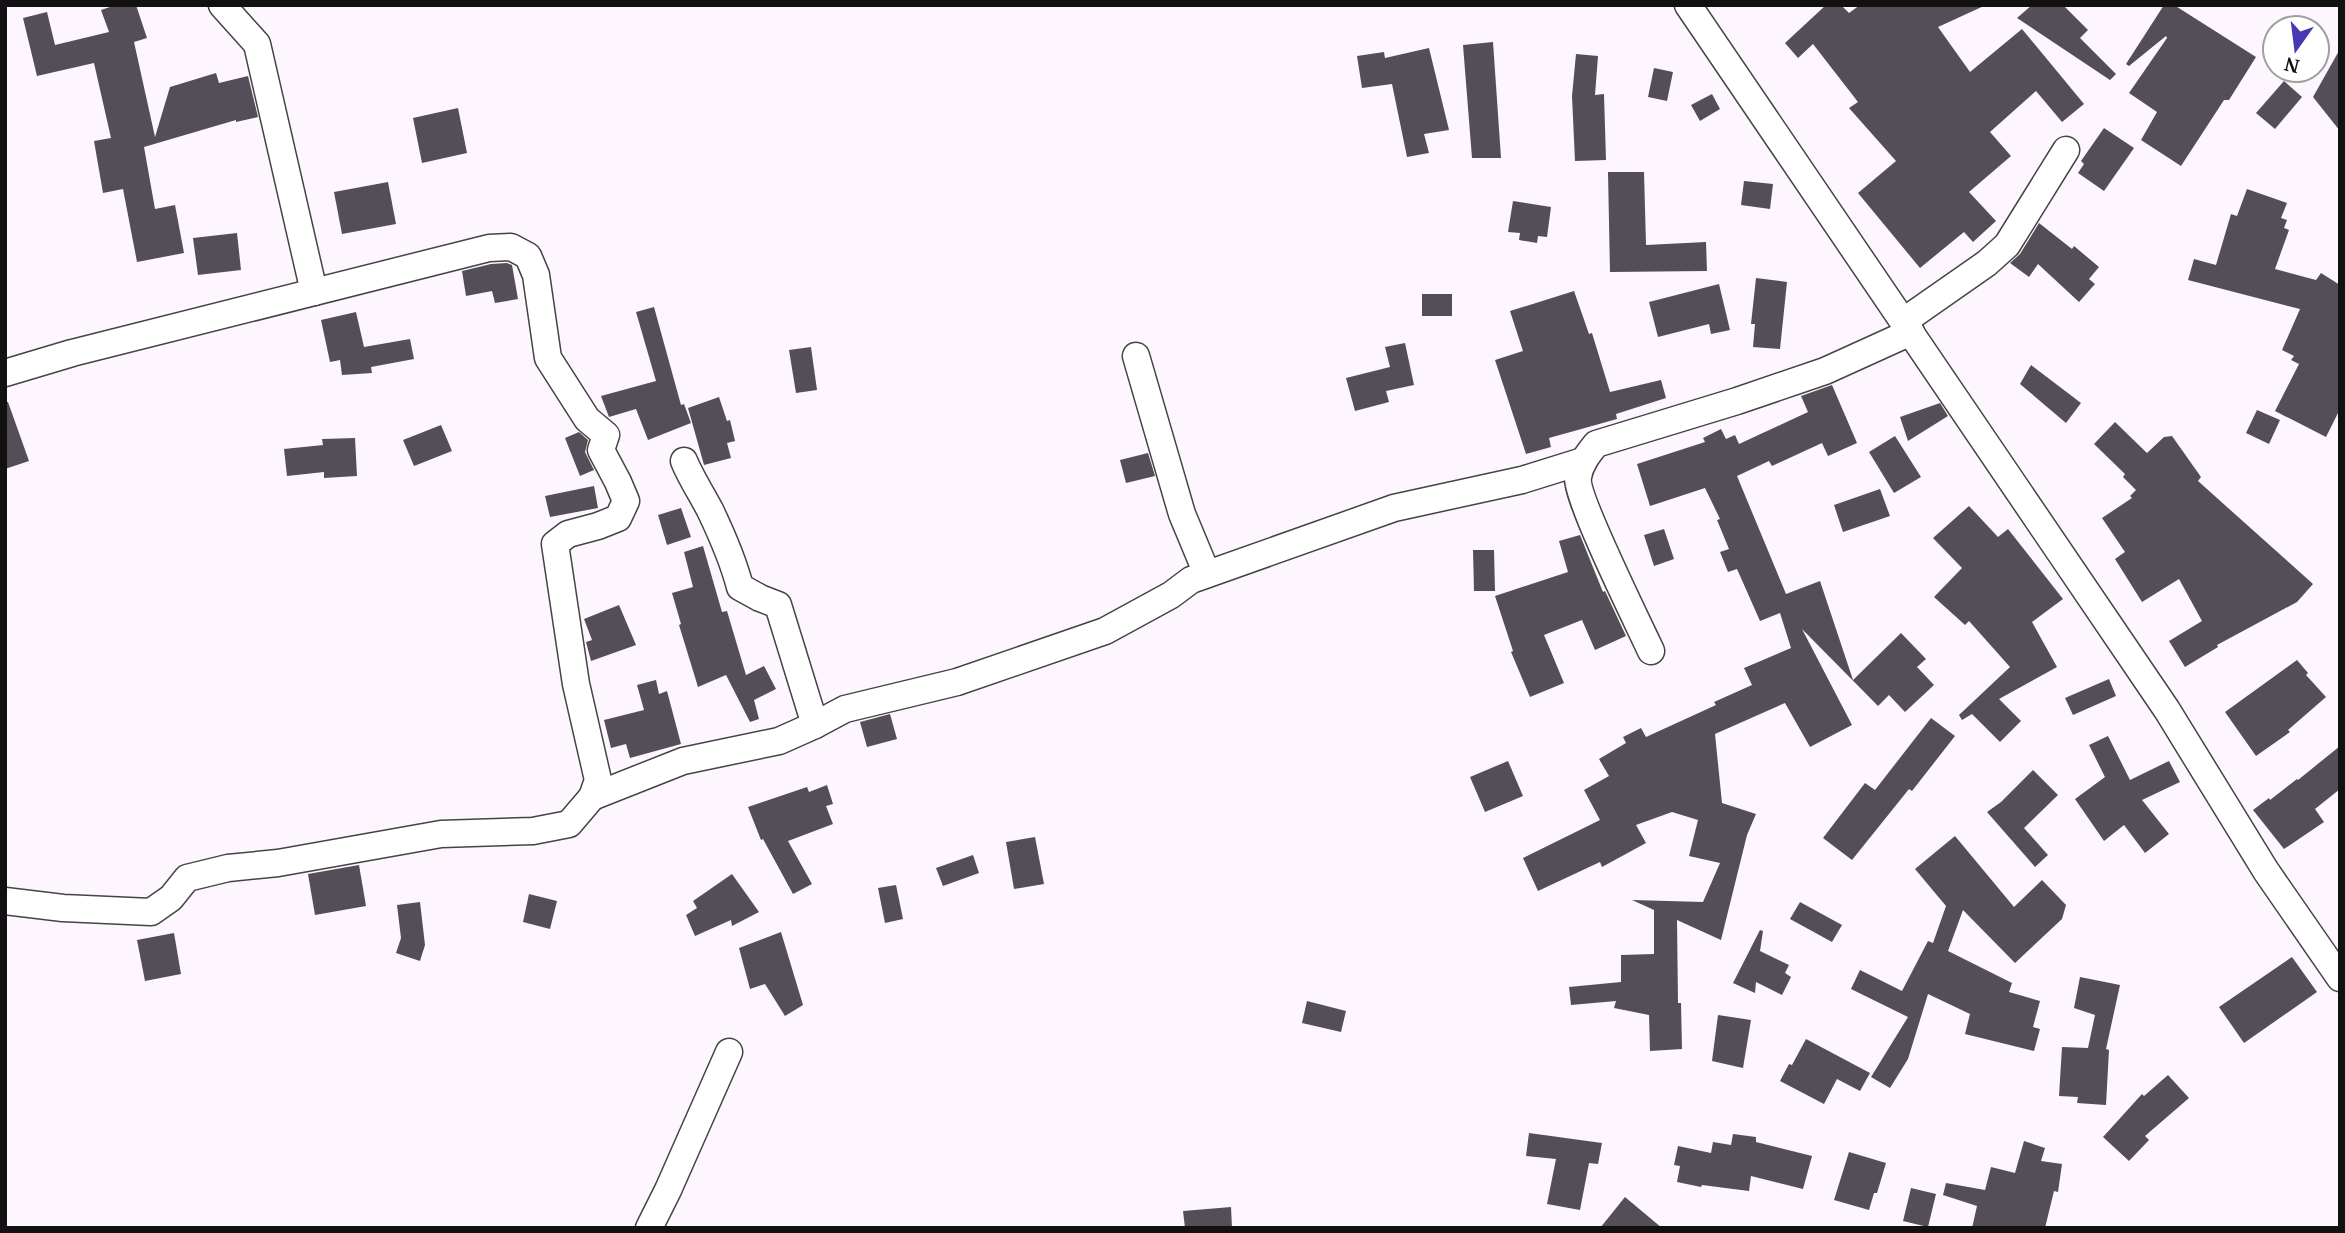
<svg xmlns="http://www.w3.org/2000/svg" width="2345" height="1233" font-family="'PT Serif',serif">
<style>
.building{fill:#544e58}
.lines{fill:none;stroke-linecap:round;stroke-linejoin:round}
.minor-casing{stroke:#444;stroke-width:29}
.minor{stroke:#fff;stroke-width:26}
</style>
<rect width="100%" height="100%" fill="#fdf6fe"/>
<g class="building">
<polygon points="116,5 136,5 147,38 134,42 155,137 170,87 216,73 219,83 248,76 258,117 236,122 236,120 144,147 155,209 175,205 184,253 137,262 123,189 103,193 94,141 111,138 94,63 37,76 23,18 47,12 55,45 109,32 101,10"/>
<polygon points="1826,5 1841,5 1849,13 1860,5 1986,5 1938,27 1970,72 2022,29 2084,104 2062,122 2036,91 1990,132 2011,156 1969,192 1996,221 1973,242 1964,232 1920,268 1858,193 1896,161 1849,108 1858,102 1813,44 1798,58 1785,43"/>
<polygon points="2032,5 2063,5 2088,30 2080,38 2116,74 2110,80 2017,18"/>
<polygon points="2164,5 2174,5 2256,57 2229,100 2224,100 2181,166 2141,140 2157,112 2129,93 2167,38 2166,36 2129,66 2126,64"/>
<polygon points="1493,42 1501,158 1472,158 1463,45"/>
<polygon points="1429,48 1449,130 1424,134 1429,153 1407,157 1392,84 1362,88 1357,56 1384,52 1385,58"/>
<polygon points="2340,49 2340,131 2313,97"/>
<polygon points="1576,54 1598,56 1595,95 1604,94 1606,160 1575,161 1572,96"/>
<polygon points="1654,68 1673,72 1667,101 1648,97"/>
<polygon points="2284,81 2302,97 2275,129 2256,113"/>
<polygon points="1712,94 1720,109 1700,121 1691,105"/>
<polygon points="458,108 467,153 422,163 413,118"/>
<polygon points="2104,128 2134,148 2104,191 2078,173 2084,164 2081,161"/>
<polygon points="1608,172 1644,172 1646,245 1706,242 1707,271 1610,272"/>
<polygon points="1744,181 1773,184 1770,209 1741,205"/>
<polygon points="388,182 396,224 342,234 334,192"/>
<polygon points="2247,189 2287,203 2281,218 2287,220 2284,228 2289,230 2275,269 2316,280 2321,273 2340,285 2340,409 2326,437 2275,411 2299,364 2291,360 2294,356 2282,350 2300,309 2188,280 2194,259 2216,265 2231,214 2237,216"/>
<polygon points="1513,201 1551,207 1547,237 1538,236 1537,243 1519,240 1520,233 1508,232"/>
<polygon points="2039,223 2072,249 2074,246 2099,267 2089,279 2095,284 2079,302 2038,264 2029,277 2010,263 2020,254"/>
<polygon points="237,233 241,270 198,275 193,238"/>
<polygon points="507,263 512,265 518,299 495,303 492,291 466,296 462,271 491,264"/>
<polygon points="1756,278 1787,282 1780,349 1753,347 1755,324 1751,324"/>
<polygon points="1719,284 1730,330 1711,334 1709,324 1658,337 1649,302"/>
<polygon points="1574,291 1589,334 1592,333 1610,392 1661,380 1666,398 1616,414 1617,419 1549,438 1551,447 1526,454 1495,360 1523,351 1510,311"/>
<rect x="1422" y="294" width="30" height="22"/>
<polygon points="654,307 681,405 684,404 691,423 648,440 636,409 609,417 601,396 656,381 636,312"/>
<polygon points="356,312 364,347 410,339 414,359 371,367 372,373 342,375 340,360 330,362 321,320"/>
<polygon points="1405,343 1414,385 1386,391 1389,402 1355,411 1346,378 1390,367 1385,347"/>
<polygon points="811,347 817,390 796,393 789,350"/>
<polygon points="2031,365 2081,403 2066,423 2020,384"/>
<polygon points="1832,385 1857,443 1828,456 1822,443 1772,466 1769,461 1737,476 1786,594 1820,581 1853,680 1901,633 1926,659 1917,667 1934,685 1905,712 1889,695 1878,706 1802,629 1852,725 1810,747 1785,703 1715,734 1722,803 1756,814 1747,835 1721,940 1677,920 1678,1003 1681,1003 1682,1049 1650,1051 1649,1015 1614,1008 1616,1001 1571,1005 1569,987 1621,982 1621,955 1654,954 1654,910 1632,900 1703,902 1720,863 1689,856 1698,820 1672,812 1636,825 1646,843 1602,867 1600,862 1538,891 1523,858 1600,820 1584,790 1609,776 1599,759 1626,743 1623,737 1641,728 1646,737 1716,705 1714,702 1752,685 1744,668 1791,648 1780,613 1760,621 1737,569 1728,572 1720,552 1729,549 1717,520 1720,519 1705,488 1650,506 1637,464 1705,442 1703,438 1721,429 1726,439 1735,435 1739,444 1808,412 1801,396"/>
<polygon points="719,397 727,421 730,420 735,441 727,443 731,458 704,465 688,408"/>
<polygon points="5,402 8,402 29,461 5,469"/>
<polygon points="1940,403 1948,416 1908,441 1900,417"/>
<polygon points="2257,410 2280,420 2269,444 2246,433"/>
<polygon points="2115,422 2147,453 2164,437 2172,436 2201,477 2198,481 2313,584 2297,602 2217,645 2218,647 2185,667 2169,641 2202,621 2179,579 2142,602 2115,559 2125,552 2102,518 2132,498 2130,496 2136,490 2123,477 2125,474 2094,444"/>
<polygon points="441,425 452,451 414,466 403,440"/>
<polygon points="579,432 588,440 585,452 594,470 580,476 565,438"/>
<polygon points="1895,436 1921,477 1894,493 1869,452"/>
<polygon points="355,438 357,476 324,478 324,472 287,476 284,449 323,445 322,439"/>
<polygon points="1148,453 1155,476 1126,483 1120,460"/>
<polygon points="594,486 598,508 550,517 545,496"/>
<polygon points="1880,489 1890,516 1843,532 1834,505"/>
<polygon points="1969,506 1998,537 2008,529 2063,599 2032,622 2057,667 1999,699 2021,721 2000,742 1972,714 1962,720 1959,715 2010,667 1969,621 1965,625 1934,597 1962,568 1933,538"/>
<polygon points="681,508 691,537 667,545 658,515"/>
<polygon points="1664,529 1674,559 1654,566 1644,535"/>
<polygon points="1580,535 1603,592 1605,591 1626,636 1595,650 1582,620 1544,635 1564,683 1530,697 1511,652 1513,651 1495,596 1568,572 1559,541"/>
<polygon points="703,546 722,612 727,611 746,675 764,666 776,689 754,700 759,719 750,722 726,675 698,687 679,625 681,624 672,593 693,587 684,552"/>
<polygon points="1473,550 1494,550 1495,591 1474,591"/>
<polygon points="619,605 636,645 591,661 586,642 592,640 584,619"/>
<polygon points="2297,660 2308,673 2306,675 2326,697 2288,730 2290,732 2256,756 2225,712"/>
<polygon points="2109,679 2116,696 2073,715 2065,698"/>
<polygon points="656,680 659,694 667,691 681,744 630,758 626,744 611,748 604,720 644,710 637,685"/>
<polygon points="890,714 897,739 867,747 860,722"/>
<polygon points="1931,718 1955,736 1912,791 1909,789 1852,860 1823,838 1865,783 1875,790"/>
<polygon points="2108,736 2130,780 2169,761 2180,782 2142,800 2169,834 2145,853 2124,825 2104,841 2075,799 2105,777 2089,745"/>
<polygon points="2340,746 2340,789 2315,809 2324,822 2284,849 2253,810 2269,798 2270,800 2297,779 2298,780"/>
<polygon points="1508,761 1523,796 1485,812 1470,777"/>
<polygon points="2033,770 2058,795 2024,828 2048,855 2035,867 1987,812 2001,802"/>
<polygon points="827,785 833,804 826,806 833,824 788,841 812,884 793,894 763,839 761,840 748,807 807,787 809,792"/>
<polygon points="1955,836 2014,907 2042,880 2066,905 2062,919 2015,963 1963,910 1948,951 2012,983 2009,992 2040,1001 2033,1027 2040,1029 2034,1051 1965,1034 1970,1014 1928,994 1908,1059 1890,1088 1871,1077 1908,1017 1851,989 1860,970 1902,991 1928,941 1933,943 1946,906 1915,869"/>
<polygon points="1035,837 1044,884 1014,889 1006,842"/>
<polygon points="973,855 979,873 943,886 936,868"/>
<polygon points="359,865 366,906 315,915 308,874"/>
<polygon points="732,874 759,912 732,926 731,920 695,936 686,915 697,908 693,901"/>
<polygon points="896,885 903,919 885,923 878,888"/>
<polygon points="529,894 557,901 550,929 523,922"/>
<polygon points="420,902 425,945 420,961 396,953 401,938 397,905"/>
<polygon points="1800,902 1842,925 1832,942 1790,919"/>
<polygon points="1760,930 1763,931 1760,951 1789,965 1785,973 1791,977 1782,995 1756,982 1755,993 1733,983"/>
<polygon points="781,932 803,1005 785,1016 765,984 750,989 739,948"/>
<polygon points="174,933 181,974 145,981 137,940"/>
<polygon points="2292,957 2317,992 2244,1043 2219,1007"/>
<polygon points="2080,977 2120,985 2106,1049 2109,1050 2106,1105 2077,1103 2078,1097 2059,1096 2062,1047 2088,1048 2095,1015 2074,1008"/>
<polygon points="1307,1001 1346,1011 1341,1032 1302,1023"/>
<polygon points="1718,1015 1751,1020 1743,1068 1712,1061"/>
<polygon points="1806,1039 1870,1073 1860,1091 1837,1079 1824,1104 1780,1081 1789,1064 1792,1065"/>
<polygon points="2168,1075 2189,1098 2145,1136 2149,1140 2129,1161 2103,1137 2142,1094 2144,1096"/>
<polygon points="1529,1133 1602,1143 1598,1164 1589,1163 1580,1210 1547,1204 1556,1159 1526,1156"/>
<polygon points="1733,1134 1756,1137 1756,1142 1812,1156 1803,1189 1751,1176 1749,1191 1702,1185 1701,1187 1677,1182 1680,1166 1674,1165 1678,1146 1711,1153 1713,1142 1731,1145"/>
<polygon points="2024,1141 2045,1148 2041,1161 2062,1164 2058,1192 2054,1191 2045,1228 1972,1228 1977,1206 1943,1195 1946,1183 1985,1190 1991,1167 2015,1173"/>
<polygon points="1849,1152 1886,1163 1877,1193 1874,1193 1869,1210 1834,1200"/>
<polygon points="1911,1188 1936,1194 1928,1227 1903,1221"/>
<polygon points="1625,1197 1662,1228 1600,1228"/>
<polygon points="1231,1207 1232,1228 1185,1228 1183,1211"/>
</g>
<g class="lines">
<defs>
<g id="minor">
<polyline points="222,5 257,44 314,292"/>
<polyline points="1688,5 2167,710 2266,871 2340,978"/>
<polyline points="1904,321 1987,263 2007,245 2066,150"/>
<polyline points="1136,356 1182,514 1207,574"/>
<polyline points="5,373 72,353 489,248 511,247 528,256 536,275 548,358 587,419 606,435 601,450 618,482 626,501 618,518 598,526 568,534 555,544 576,684 598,780 592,797 569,824 533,831 441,834 278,863 228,868 187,878 171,898 151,912 63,908 5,901"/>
<path d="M684,461C691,478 701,493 710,510C722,535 733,560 740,587L760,598L778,605L815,725"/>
<path d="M1651,651C1639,625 1575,496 1578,477C1580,464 1588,454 1596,444L1737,401L1825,371L1911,332"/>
<polyline points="592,797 683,761 779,741 815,725 845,709 957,682 1105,631 1171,595 1191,580 1394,508 1522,480 1583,461"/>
<polyline points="649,1228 668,1190 729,1052"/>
</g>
</defs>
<use href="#minor" class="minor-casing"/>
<use href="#minor" class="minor"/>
</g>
<rect width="2345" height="1233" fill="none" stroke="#111111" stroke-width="14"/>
<g transform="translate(2296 49) rotate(194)"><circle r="33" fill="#ffffff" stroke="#a0a0a0" stroke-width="2"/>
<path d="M0-5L12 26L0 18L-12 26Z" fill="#4639b1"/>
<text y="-10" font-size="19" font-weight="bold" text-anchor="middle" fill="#111111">N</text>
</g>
</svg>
